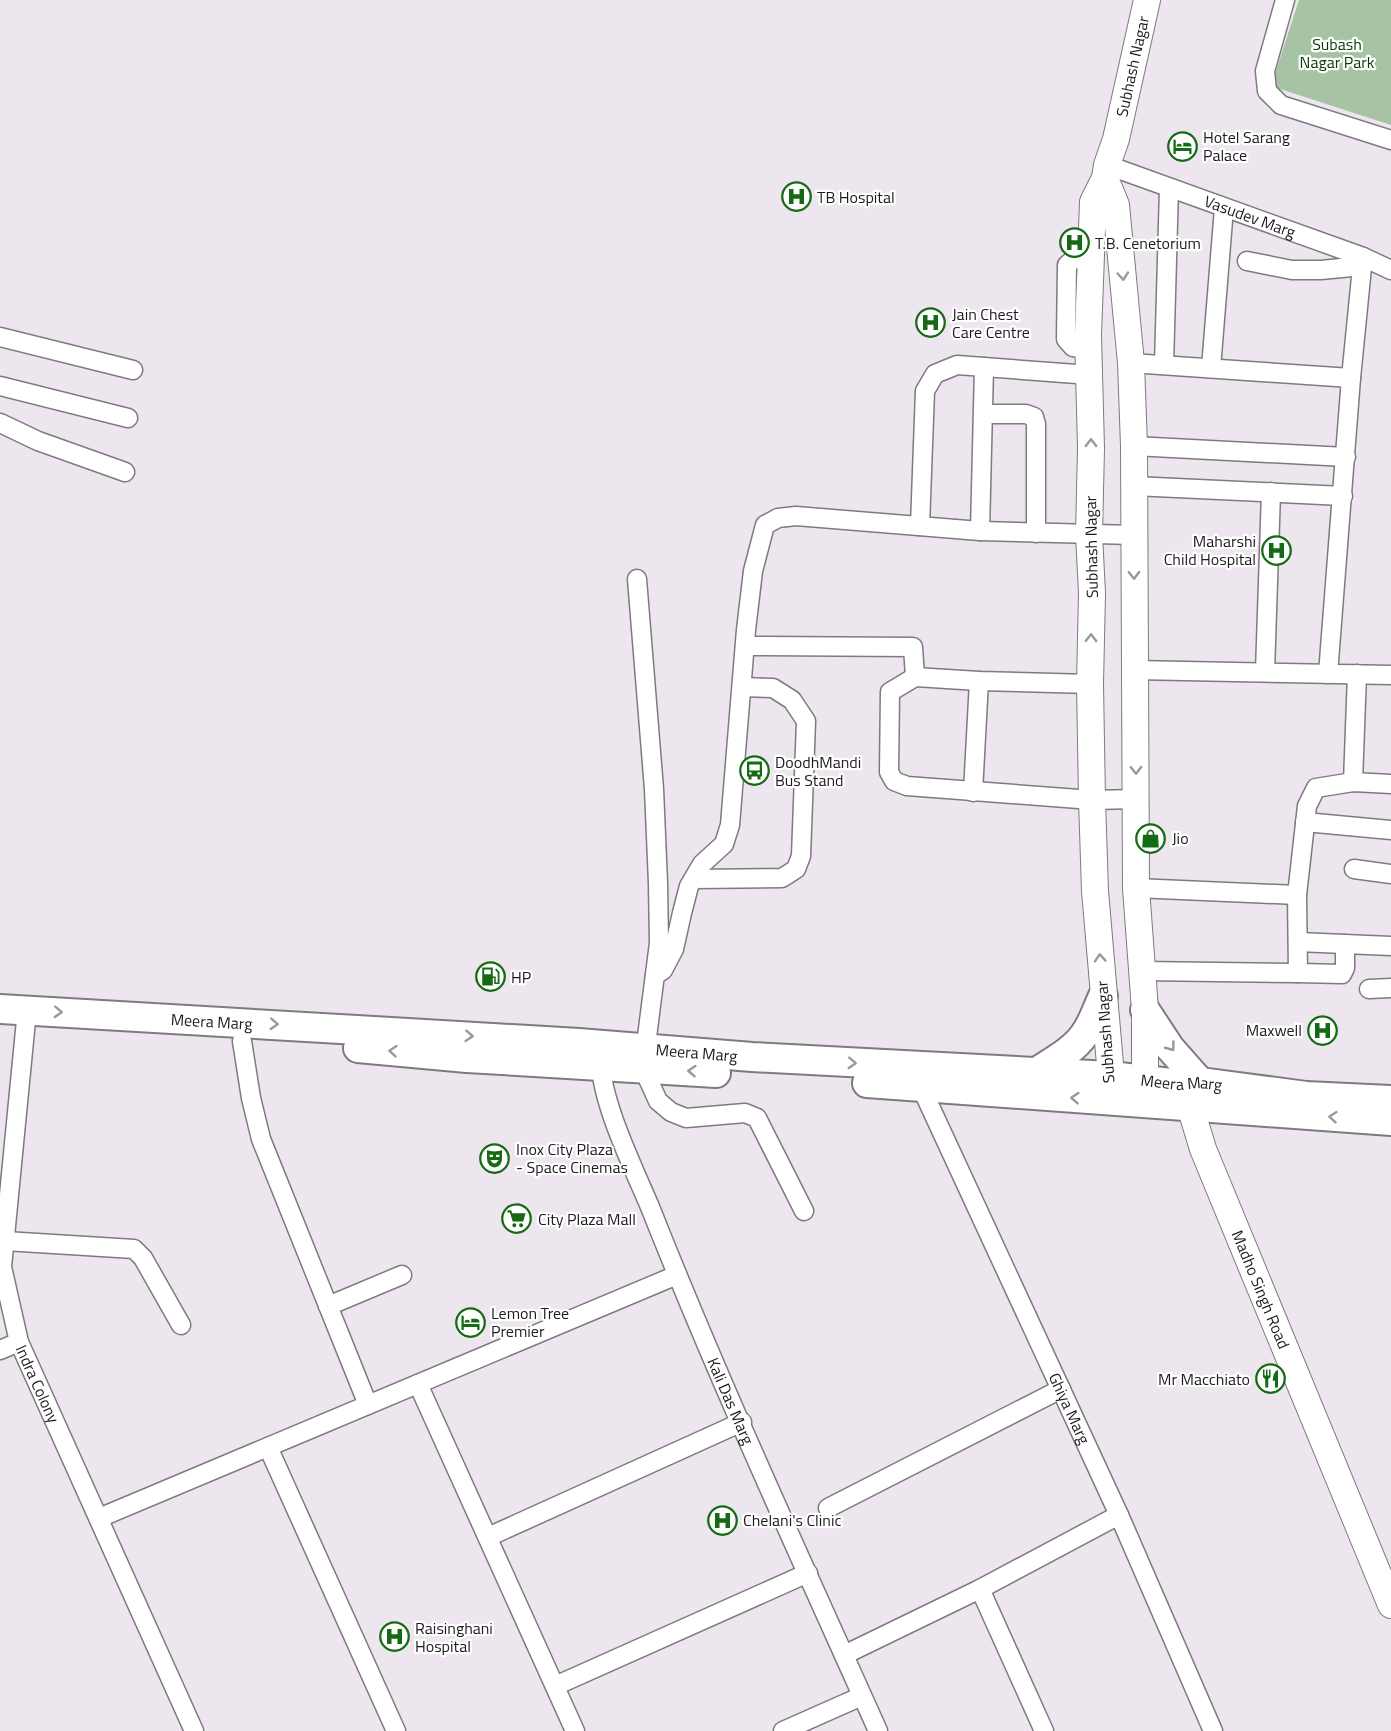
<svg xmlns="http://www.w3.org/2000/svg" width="1391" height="1731" font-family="'Titillium Web',sans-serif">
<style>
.green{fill:#a6c4a3}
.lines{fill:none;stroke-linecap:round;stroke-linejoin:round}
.street-casing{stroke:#7f7980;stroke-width:21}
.secondary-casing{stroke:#7f7980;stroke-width:28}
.primary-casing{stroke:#7f7980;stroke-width:32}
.street{stroke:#fff;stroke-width:18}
.secondary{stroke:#fff;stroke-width:26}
.primary{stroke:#fff;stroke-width:28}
.oneway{stroke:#9a989a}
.labels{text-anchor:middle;stroke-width:4.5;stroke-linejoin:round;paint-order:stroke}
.park-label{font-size:16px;fill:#073a06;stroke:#fff}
.street-label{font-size:16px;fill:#1e1b1e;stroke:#fff}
.poi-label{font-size:16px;fill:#1e1b1e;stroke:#fff;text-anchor:start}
</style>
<rect width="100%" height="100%" fill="#ede6ee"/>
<polygon class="green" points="1299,0 1391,0 1391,125 1271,86"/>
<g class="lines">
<defs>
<g id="street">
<polyline points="1285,0 1265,71 1267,91 1281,105 1391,140"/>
<path id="s1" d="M1107,165L1363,257L1391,270"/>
<polyline points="1247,261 1292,270 1321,270 1362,266"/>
<polyline points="0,337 133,370"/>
<polyline points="1089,349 1073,347 1066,339 1067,265 1074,259 1091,258"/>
<polyline points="1131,363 1351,378"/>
<polyline points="1164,365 1169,188"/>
<polyline points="1211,368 1224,208"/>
<polyline points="0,386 128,418"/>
<polyline points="984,414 1026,414 1034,417 1036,424 1036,533"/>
<polyline points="0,423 38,441 125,472"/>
<polyline points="1134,446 1346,457"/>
<polyline points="1134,486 1343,496"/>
<polyline points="920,526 925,391 935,374 957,365 1090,375"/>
<polyline points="980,531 984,367"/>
<polyline points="637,579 654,789 658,883 659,943 643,1068 658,1101 671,1112 686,1118 745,1113 757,1118 804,1211"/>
<polyline points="746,646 913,647 915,677"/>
<polyline points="1135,670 1391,675"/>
<polyline points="1265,672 1271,492"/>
<polyline points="1328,674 1351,378 1363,257"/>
<polyline points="1090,684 979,681 915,677 890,692 889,772 894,781 907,786 1092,800 1136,799"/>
<polyline points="1353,782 1357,674"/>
<polyline points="973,792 979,681"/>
<polyline points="1305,822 1391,830"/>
<polyline points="1354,869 1391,874"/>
<polyline points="694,879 782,878 796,869 801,856 806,721 792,700 773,688 742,687"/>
<polyline points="1136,888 1297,895 1307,806 1316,788 1353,782 1391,784"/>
<polyline points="1298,942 1391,946"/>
<polyline points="1142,971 1298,973 1297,895"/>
<polyline points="1298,973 1342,974 1345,968 1345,944"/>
<polyline points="655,975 663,970 674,949 682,913 689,886 702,864 724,844 730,825 746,630 753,571 765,525 778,518 796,516 980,531 1134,535"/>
<polyline points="1369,989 1391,988"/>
<path id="s2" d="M27,1010L2,1267L19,1342L194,1731"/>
<polyline points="242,1041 251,1098 261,1139 368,1405"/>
<path id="s3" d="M601,1057C598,1096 634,1169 650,1207C720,1384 800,1557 878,1731"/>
<path id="s4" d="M921,1087L1119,1515L1213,1731"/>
<polyline points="5,1241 134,1249 143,1258 181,1325"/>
<polyline points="328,1306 402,1275"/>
<polyline points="0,1350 19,1342"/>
<polyline points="418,1384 575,1731"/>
<polyline points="268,1447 396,1731"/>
<polyline points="828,1508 1061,1389"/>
<polyline points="99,1518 677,1275"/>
<polyline points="488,1537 742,1422"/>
<polyline points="980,1589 1044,1731"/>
<polyline points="844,1655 980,1589 1119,1515"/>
<polyline points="555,1686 808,1573"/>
<polyline points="783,1731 862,1696"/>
</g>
<g id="secondary">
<polyline points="1105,178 1116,205 1131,363 1134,446 1136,888 1145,1010 1145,1101"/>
<path id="s5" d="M1187,1087L1190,1106L1203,1149L1391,1605"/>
<path id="s6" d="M1109,1097L1111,1076L1095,891L1092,800L1090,684L1092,593L1089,535L1091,448L1088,335L1093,202L1105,178L1107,165L1116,139L1147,0"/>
</g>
<g id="primary">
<path id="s7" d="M0,1009L579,1043L752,1057L1111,1076L1179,1084L1200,1082L1306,1096L1391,1100"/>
<polyline points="1145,1010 1170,1048 1200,1082"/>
<polyline points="358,1048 467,1058 716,1073"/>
<path d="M1035,1073C1051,1062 1073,1051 1084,1035C1093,1023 1097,1009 1103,996"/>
<polyline points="867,1083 1391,1121"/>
</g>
</defs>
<use href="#street" class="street-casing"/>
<use href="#secondary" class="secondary-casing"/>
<use href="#primary" class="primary-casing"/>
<use href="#street" class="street"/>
<use href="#secondary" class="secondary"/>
<use href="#primary" class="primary"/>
</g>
<defs><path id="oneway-chevron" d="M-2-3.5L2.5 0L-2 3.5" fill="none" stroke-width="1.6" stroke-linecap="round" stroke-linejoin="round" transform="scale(1.5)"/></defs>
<g class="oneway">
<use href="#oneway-chevron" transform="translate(1123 276) rotate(85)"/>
<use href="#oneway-chevron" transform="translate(1091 443) rotate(-90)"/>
<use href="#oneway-chevron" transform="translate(1134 575) rotate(89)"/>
<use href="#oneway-chevron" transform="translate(1091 638) rotate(-89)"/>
<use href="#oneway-chevron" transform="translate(1136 770) rotate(89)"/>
<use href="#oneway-chevron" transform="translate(1100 958) rotate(-94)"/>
<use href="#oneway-chevron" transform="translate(58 1012) rotate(3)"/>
<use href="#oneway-chevron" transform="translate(274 1024) rotate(3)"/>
<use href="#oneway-chevron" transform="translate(469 1036) rotate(4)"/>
<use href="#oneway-chevron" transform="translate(1171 1047) rotate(53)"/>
<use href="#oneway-chevron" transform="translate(393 1051) rotate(-175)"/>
<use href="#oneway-chevron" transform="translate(852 1063) rotate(3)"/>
<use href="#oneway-chevron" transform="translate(692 1071) rotate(-176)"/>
<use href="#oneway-chevron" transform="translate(1075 1098) rotate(-176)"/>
<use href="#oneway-chevron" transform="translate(1333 1117) rotate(-175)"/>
</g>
<defs>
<symbol id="hotel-ring" viewBox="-11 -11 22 22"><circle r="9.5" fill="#fff" stroke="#146b13" stroke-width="1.5"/><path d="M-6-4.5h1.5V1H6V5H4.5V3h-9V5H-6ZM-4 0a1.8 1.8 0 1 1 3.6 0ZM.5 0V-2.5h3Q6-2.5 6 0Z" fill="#146b13"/></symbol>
<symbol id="hospital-ring" viewBox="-11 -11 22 22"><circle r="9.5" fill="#fff" stroke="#146b13" stroke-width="1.5"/><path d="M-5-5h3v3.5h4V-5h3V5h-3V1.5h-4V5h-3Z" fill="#146b13"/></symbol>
<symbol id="bus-ring" viewBox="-11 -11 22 22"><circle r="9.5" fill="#fff" stroke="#146b13" stroke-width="1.5"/><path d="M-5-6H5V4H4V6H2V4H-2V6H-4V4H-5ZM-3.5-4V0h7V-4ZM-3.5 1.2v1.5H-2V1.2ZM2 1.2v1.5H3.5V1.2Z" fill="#146b13"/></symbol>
<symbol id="shop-ring" viewBox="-11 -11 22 22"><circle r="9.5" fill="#fff" stroke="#146b13" stroke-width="1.5"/><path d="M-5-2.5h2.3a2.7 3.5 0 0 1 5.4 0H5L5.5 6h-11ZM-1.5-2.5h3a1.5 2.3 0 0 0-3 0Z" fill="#146b13"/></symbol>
<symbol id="fuel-ring" viewBox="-11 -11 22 22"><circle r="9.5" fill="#fff" stroke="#146b13" stroke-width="1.5"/><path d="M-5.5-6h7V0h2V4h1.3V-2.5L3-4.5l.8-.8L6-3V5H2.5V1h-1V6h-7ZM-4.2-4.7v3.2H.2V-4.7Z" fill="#146b13"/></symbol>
<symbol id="theatre-ring" viewBox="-11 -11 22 22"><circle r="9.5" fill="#fff" stroke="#146b13" stroke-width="1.5"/><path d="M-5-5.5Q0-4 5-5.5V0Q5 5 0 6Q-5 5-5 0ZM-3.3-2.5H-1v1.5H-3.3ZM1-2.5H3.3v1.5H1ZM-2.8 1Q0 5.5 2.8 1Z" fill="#146b13"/></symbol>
<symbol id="supermarket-ring" viewBox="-11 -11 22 22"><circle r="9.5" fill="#fff" stroke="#146b13" stroke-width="1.5"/><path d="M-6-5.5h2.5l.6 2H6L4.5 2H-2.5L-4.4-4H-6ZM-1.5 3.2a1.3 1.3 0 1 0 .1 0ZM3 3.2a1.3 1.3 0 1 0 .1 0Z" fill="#146b13"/></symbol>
<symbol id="restaurant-ring" viewBox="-11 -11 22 22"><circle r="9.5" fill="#fff" stroke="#146b13" stroke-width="1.5"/><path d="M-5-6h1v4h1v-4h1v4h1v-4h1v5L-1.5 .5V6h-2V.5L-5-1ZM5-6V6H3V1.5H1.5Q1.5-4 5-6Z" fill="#146b13"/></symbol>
</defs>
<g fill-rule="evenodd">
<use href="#hotel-ring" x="1166" y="130" width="33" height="33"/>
<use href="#hospital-ring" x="780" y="180" width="33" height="33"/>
<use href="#hospital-ring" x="1058" y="226" width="33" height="33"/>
<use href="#hospital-ring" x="914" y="306" width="33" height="33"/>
<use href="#hospital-ring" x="1260" y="534" width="33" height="33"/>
<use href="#bus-ring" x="738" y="754" width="33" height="33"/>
<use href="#shop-ring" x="1134" y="822" width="33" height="33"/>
<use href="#fuel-ring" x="474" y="960" width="33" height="33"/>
<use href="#hospital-ring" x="1306" y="1014" width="33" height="33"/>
<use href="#theatre-ring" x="478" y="1142" width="33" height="33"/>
<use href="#supermarket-ring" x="500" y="1202" width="33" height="33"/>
<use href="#hotel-ring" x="454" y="1306" width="33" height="33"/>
<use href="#restaurant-ring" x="1254" y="1362" width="33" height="33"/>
<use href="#hospital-ring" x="706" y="1504" width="33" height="33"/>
<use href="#hospital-ring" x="378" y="1620" width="33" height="33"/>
</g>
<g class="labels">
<g class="park-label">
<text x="1337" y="50">Subash<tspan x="1337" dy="18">Nagar Park</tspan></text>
</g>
<g class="street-label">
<text dy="6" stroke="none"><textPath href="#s6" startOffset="1038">Subhash Nagar</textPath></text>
<text dy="6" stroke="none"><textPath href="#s1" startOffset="152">Vasudev Marg</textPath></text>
<text transform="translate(1091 547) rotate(-91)" y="6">Subhash Nagar</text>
<text dy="6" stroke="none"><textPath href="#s7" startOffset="212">Meera Marg</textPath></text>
<text transform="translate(1105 1032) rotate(-94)" y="6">Subhash Nagar</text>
<text dy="6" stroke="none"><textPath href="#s7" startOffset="698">Meera Marg</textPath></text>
<text dy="6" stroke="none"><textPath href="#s7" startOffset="1184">Meera Marg</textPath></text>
<text dy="6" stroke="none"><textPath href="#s5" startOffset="216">Madho Singh Road</textPath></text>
<text dy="6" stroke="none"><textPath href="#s2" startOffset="381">Indra Colony</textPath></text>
<text dy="6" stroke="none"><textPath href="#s3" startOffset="369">Kali Das Marg</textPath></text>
<text dy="6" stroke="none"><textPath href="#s4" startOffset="354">Ghiya Marg</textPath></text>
</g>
<g class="poi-label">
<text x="1203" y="143">Hotel Sarang<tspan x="1203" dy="18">Palace</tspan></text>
<text x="817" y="203">TB Hospital</text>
<text x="1095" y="249">T.B. Cenetorium</text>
<text x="952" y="320">Jain Chest<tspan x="952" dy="18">Care Centre</tspan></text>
<text x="1256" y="547" text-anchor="end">Maharshi<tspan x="1256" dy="18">Child Hospital</tspan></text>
<text x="775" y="768">DoodhMandi<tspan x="775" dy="18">Bus Stand</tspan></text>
<text x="1172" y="844">Jio</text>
<text x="511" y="983">HP</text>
<text x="1302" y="1036" text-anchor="end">Maxwell</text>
<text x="516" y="1155">Inox City Plaza<tspan x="516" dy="18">- Space Cinemas</tspan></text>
<text x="538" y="1225">City Plaza Mall</text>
<text x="491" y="1319">Lemon Tree<tspan x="491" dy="18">Premier</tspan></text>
<text x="1250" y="1385" text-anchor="end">Mr Macchiato</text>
<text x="743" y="1526">Chelani's Clinic</text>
<text x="415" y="1634">Raisinghani<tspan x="415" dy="18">Hospital</tspan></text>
</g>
</g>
</svg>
